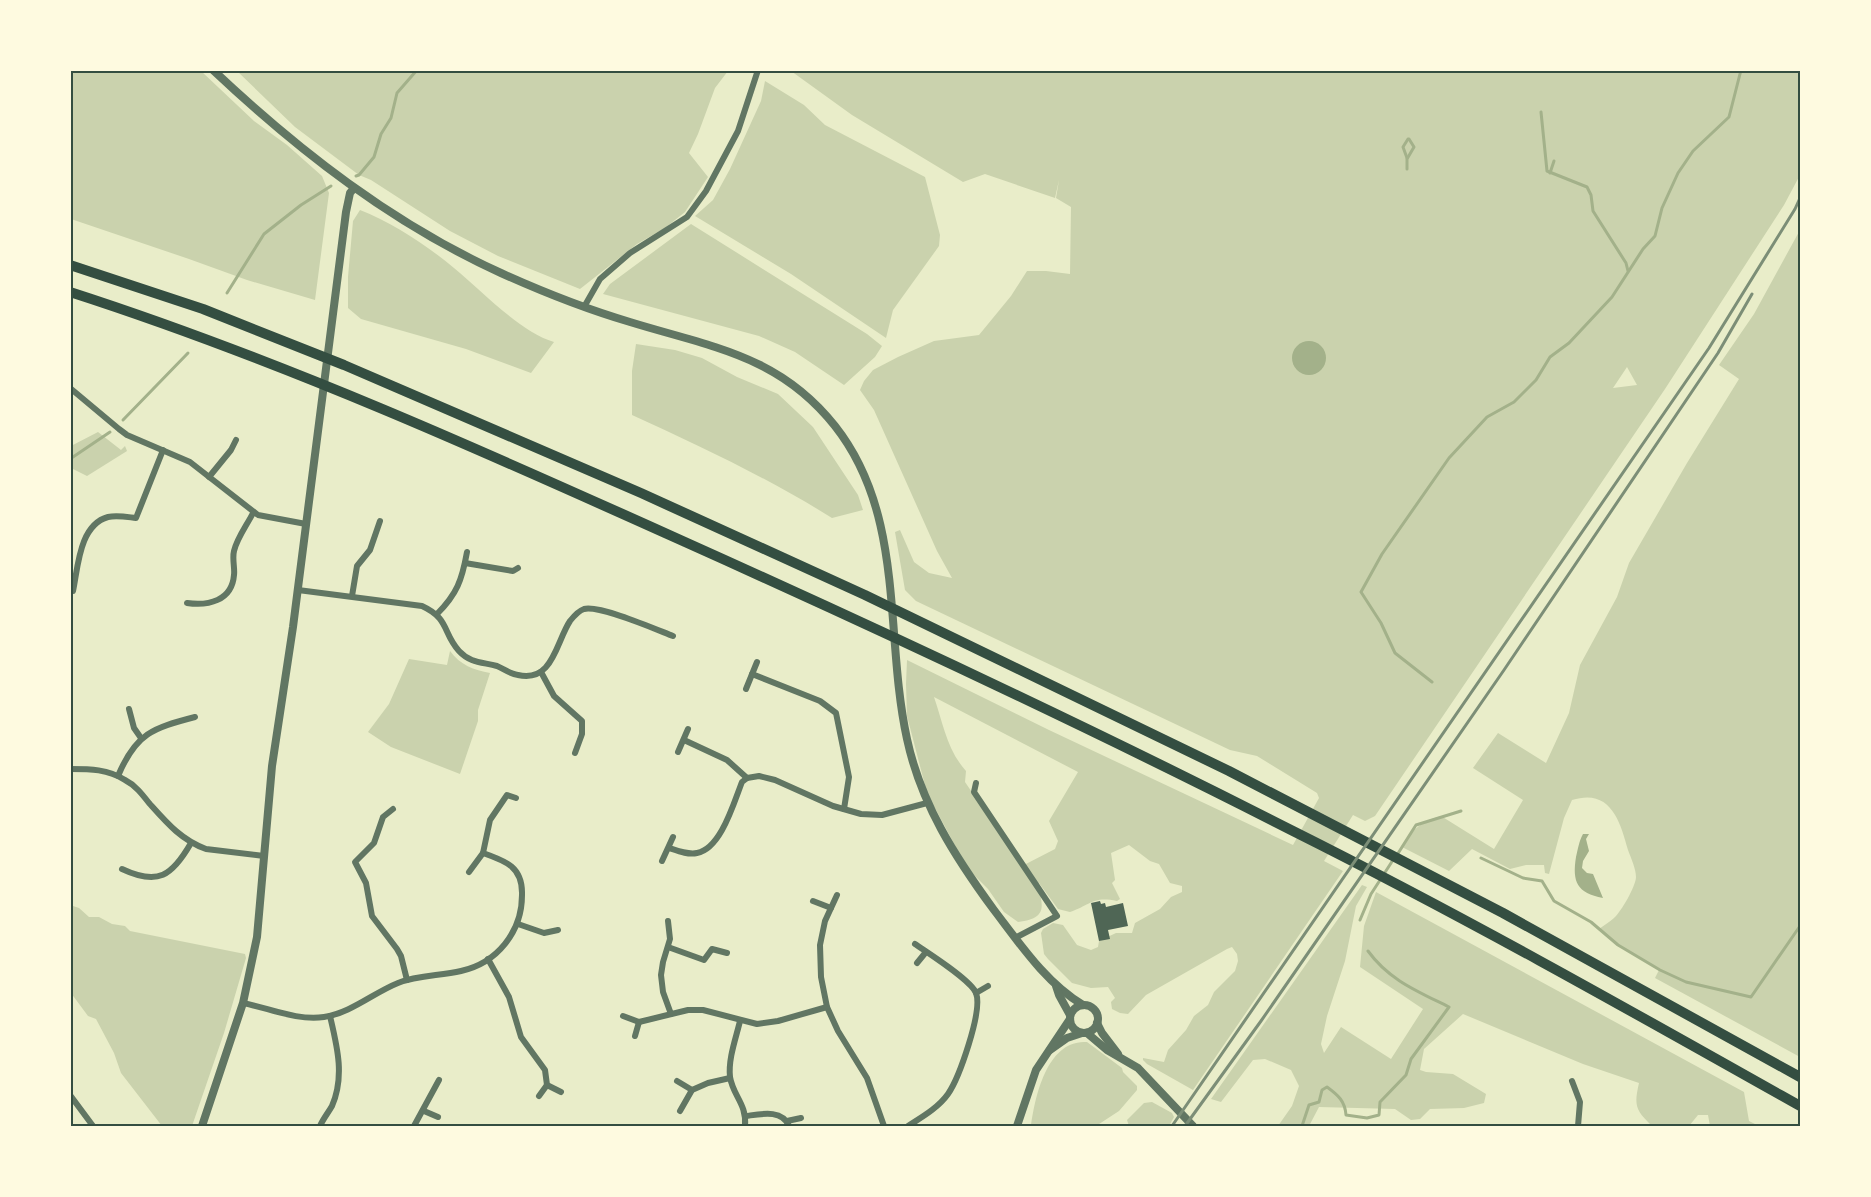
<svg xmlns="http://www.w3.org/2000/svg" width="1871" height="1197" font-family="'Alegreya Sans',sans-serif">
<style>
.green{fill:#cad2ad;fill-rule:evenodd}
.water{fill:#a3b18a}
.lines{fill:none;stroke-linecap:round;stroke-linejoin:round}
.stream{stroke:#a3b18a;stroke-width:3}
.building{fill:#4f6655}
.minor{stroke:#617663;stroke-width:6}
.tertiary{stroke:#617663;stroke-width:8}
.motorway{stroke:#344e41;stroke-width:10}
.rail{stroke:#7c8e77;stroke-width:3}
.neatline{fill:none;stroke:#344e41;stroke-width:2}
</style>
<rect width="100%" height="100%" fill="#e9edc9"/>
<g class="green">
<polygon points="71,70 201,71 254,121 287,145 322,176 329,193 315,300 247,280 189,259 71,219"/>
<polygon points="237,71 728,71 715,88 698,134 689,153 708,177 685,212 665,228 637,244 580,289 498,256 450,231 371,180 359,175 295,127"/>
<path d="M791,71H1800V175L1784,205L1665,389L1375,816L1365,821L1353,815L1324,861L1343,871L1193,1090L1147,1064L1143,1060V1058L1164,1062L1168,1050L1186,1030L1194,1016L1208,1005L1214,992L1235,971L1238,961L1237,954L1232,947L1227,949L1146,995L1128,1014L1120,1013L1112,1009L1111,1002L1115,998L1108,987L1091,988L1072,983L1048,959L1044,954L1041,933L1043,929L1053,923L1063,925L1077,945L1091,950L1098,947L1099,941L1116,933H1132L1135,923L1160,909L1171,897L1182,892V886L1170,883L1159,864L1150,861L1129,845L1111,853L1115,880L1112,883L1120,899L1117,901C1092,896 1091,905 1070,912L1058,909L1039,883L1038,885C1044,909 1046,918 1018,922L1004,912L988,889L967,868L927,793L907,716L906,684L907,660L1049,730L1293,845L1319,798L1317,793L1257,756L1230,750L916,601L905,590L895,532L900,530L914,562L929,573L952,578L937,551L874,410L860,390L864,381L873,370L898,357L934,341L979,335L1011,296L1027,271H1046L1070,274L1071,207L1056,198L1059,180L1055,198L985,174L963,182L852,115ZM1627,367L1637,385L1613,388ZM934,697L1078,772L1049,821L1058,841L1055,849L1022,866L965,782L966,771C947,750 943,723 934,697Z"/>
<polygon points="765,81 804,105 825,125 925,177 940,235 939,246 893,310 886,338 791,274 695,216 713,200 730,169 761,101"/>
<path d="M360,210C391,222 428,246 454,268C482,291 520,332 554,342L531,373L466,349L361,319L348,308V277L353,221Z"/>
<polygon points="691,224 867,334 882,346 875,357 844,385 795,352 759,336 603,294 610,284"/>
<path d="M1800,230V1057L1655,978L1659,970L1618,945L1599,929C1604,925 1610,922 1614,918C1621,912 1636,886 1636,877C1636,869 1631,858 1628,850C1620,820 1610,788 1572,800L1564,818L1549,874L1545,873L1544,865H1526L1510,869L1472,849L1449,871L1402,847C1413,829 1420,822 1441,816L1494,849L1523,800L1473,768L1498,733L1546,763L1569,713L1580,665L1617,597L1629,563L1687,463L1739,379L1719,365L1754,314Z"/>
<path d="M636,344L675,350L702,358L737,377L778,394L813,427L858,495L863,510L832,518C768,478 700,446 632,415V371Z"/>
<polygon points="98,432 121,450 125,446 127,451 87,476 71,468 71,446"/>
<path d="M450,651C460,665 474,670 490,673L478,710V721L460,774L391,747L368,732L389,704L409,659L447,665Z"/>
<path d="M1362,885L1367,887L1356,906L1345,961L1327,1016L1321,1044L1324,1053L1341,1027L1391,1059L1423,1009L1360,967L1364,926L1376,892L1744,1092L1749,1121L1759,1126H1710L1708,1115H1698L1689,1126H1652C1635,1110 1634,1105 1639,1083L1583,1064L1463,1014L1424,1049L1420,1070L1426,1072L1453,1074L1486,1094L1484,1103L1464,1108L1430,1109L1420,1119L1411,1120L1395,1109L1319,1107L1309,1126H1278L1292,1106L1299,1086L1291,1070L1265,1059L1253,1060L1221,1102L1211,1099Z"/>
<polygon points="73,906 79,908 89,917 99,917 112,924 125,926 130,931 245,954 246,958 224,1033 192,1126 162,1126 121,1073 114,1053 96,1019 88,1016 71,993 73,978 70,969 70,907"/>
<path d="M1087,1042L1122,1068L1123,1072L1137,1086V1090L1119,1111L1096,1126H1031C1035,1097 1047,1039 1087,1042Z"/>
<polygon points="1152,1102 1172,1113 1174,1117 1169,1126 1129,1126 1127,1120 1144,1103"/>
</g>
<g class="water">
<circle cx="1309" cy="358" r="17"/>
<path d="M1583,834H1589L1586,839L1589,851L1583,861L1582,868L1587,873L1593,874L1603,898C1577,893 1572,882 1576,857C1578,849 1579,841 1583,834Z"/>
</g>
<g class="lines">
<g class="stream">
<polyline points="1541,112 1547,171 1587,187 1591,195 1593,211 1626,263 1628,271"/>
<polyline points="1407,158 1403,147 1408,139"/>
<polyline points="1407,169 1407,159 1414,147 1409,139"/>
<polyline points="1550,173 1554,161"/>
<polyline points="356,176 359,175 374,157 381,134 391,118 397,93 417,70"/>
<polyline points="227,293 264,234 301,205 331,186"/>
<polyline points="123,420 188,353"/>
<polyline points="70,459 110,432"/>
<polyline points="1432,682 1395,653 1381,623 1361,592 1382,554 1449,458 1487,417 1514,402 1536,380 1550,357 1569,343 1612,297 1643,249 1655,236 1662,208 1678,173 1693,151 1729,117 1741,70"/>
<polyline points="1397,855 1416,825 1461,811"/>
<polyline points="1481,858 1523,878 1542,881 1554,901 1591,922 1618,945 1660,970 1686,982 1751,997 1800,926"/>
<polyline points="1360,920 1371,894 1393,860"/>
<path d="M1302,1126L1309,1105L1319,1102L1322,1090L1327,1087C1338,1095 1345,1101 1346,1115L1367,1118L1379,1115L1380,1102L1406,1075L1411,1059L1449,1007C1417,991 1389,980 1368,951"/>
</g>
</g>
<polygon class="building" points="1100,901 1101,904 1105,903 1106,907 1123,903 1128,926 1108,930 1110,939 1099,941 1091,903"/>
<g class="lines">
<g class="minor">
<polyline points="584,307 600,279 630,253 687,217 706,191 738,131 758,70"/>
<polyline points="70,388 119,429 127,435 190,462 258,515 306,524"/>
<polyline points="209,477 231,450 236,440"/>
<polyline points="465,563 513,571 518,568"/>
<path d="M298,590L422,606C450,619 442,632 459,651C470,663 482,662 497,666C504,669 510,674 518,675C553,683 556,642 570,621C574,616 578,611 584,609C600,605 655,629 673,636"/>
<path d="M73,591C78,568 79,525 108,517C117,515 127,517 136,518L163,450"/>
<polyline points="352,596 357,566 370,550 380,521"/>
<path d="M187,603C208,606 232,601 234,575C235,568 232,559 234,551C237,538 247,525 253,513"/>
<path d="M437,614C457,594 462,580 467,552"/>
<polyline points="541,672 554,696 582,721 582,734 575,753"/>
<polyline points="752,674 820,701 836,713 849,777 844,809"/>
<polyline points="746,689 757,662"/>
<polyline points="129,709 134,728 141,738"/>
<polyline points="684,740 727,760 747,778"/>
<polyline points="678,752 688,729"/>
<path d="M70,769C90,769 108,769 125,780C135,785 142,794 149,803C166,822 181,840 206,849L264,856"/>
<path d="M118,776C136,733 153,728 195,717"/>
<polyline points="976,783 974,792 1057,916 1015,938"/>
<polyline points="393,809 383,817 374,843 355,862 366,883 372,916 397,949 401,956 407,980"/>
<path d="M669,848C678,851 688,855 697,853C721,849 734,802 742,782L747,778L759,776L775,780L833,806L861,814L882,815L927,803"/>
<polyline points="662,861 673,837"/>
<path d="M122,869C158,886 172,876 191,843"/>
<polyline points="469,872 483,853"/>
<polyline points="837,895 825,921 820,945 821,977 827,1007 838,1031 867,1078 884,1126"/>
<polyline points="813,901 831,908"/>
<polyline points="668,921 670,939 663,962 661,975 663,992 671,1014"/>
<polyline points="518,924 544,933 558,930"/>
<polyline points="668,947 704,960 712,949 727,953"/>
<polyline points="488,959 509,997 521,1037 545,1070 547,1085 561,1092"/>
<polyline points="917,963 926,952"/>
<polyline points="976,993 988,986"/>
<path d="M243,1003C269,1008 297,1021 324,1017C351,1013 373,993 398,983C418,975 440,976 461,971C497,963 522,932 522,895C523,867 506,861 483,853L490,820L507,795L516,798"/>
<polyline points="623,1016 639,1022 688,1010 703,1010 757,1024 778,1021 827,1007"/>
<path d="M740,1021C736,1038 728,1059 730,1077C733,1096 747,1104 745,1126"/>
<polyline points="635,1036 639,1022"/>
<polyline points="677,1081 692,1090"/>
<polyline points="1572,1081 1580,1102 1578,1126"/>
<polyline points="70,1095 93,1126"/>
<polyline points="539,1096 547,1085"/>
<polyline points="424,1111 438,1117"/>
<polyline points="680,1111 692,1090 708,1083 730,1078"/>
<path d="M746,1116C761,1114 782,1109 789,1126"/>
<polyline points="787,1121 801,1118"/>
<path d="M320,1126C323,1119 328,1113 332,1106C345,1076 337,1046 330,1016"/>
<polyline points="414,1126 439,1080"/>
<path d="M908,1126C922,1117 938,1108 948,1094C959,1078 983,1011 976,993C971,980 928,953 915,944"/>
</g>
<g class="tertiary">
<path d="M213,70C299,151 393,224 501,273C543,292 586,309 630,322C711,347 779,355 835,426C906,516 884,634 907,739C921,804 955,857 994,910C1020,944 1046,983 1083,1005"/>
<polyline points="1056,986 1059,995 1070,1015"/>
<circle cx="1084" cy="1019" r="14"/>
<polyline points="1097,1023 1102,1033 1118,1054"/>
<polyline points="1087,1033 1107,1050 1138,1068 1193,1126"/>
<polyline points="1050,1050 1067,1038 1082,1033"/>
<polyline points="202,1126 243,1003 257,937 272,766 293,627 346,212 350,193 354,188"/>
<polyline points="1017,1126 1036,1070 1070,1019"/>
</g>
<g class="motorway">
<polyline points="70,265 203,309 344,365 641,493 865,595 1229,771 1503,913 1800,1077"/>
<path d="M70,292C281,360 483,451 685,542C890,634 1093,729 1293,831C1465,917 1633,1012 1800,1106"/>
</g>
<g class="rail">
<polyline points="1172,1126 1709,348 1795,209 1800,198"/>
<polyline points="1185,1126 1261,1021 1504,670 1718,353 1752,294"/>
</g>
</g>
<rect width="1871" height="1197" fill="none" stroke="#fefae0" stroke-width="144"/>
<rect x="72" y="72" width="1727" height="1053" class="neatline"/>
</svg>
